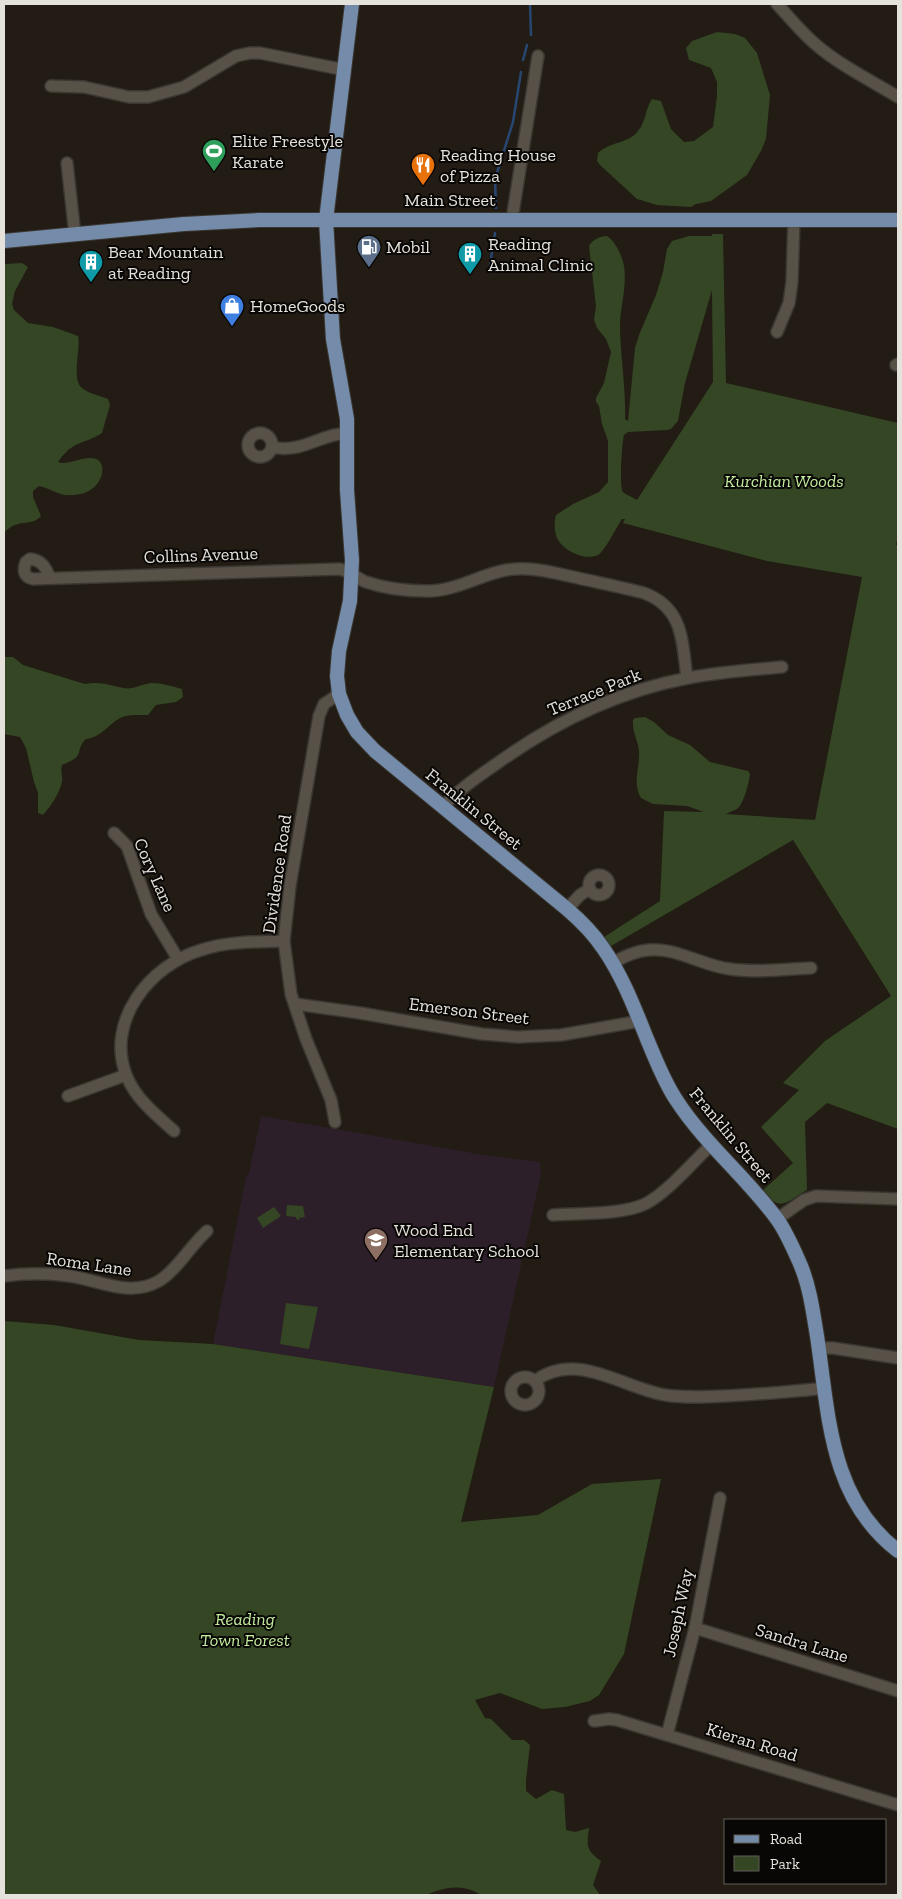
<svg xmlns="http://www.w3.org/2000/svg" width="902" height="1899" font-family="'Zilla Slab',serif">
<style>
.education{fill:#2d1f2a}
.green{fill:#344623;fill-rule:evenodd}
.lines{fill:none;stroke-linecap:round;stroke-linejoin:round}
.stream{stroke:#274772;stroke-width:2.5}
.minor-casing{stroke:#3b3732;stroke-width:14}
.major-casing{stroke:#3b3732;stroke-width:16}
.minor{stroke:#575147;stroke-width:11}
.major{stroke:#758baa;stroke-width:14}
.labels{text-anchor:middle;stroke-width:4;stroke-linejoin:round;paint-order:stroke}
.poi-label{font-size:18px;fill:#e5e1db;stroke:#090705;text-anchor:start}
.street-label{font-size:18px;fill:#e5e1db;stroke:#090705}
.park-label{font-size:18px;font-style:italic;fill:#c2ec9d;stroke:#090705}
</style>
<rect width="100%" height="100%" fill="#221c14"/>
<polygon class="education" points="261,1116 484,1155 540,1162 541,1174 494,1387 213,1344 246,1177 249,1173"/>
<g class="green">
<path d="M717,32L735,34L745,38L757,53L770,95L766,139L761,151L747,175L711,201L696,204L691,207L657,205L637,199L600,165L597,161L598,153C609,142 630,143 638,131C646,122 645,109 652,99L661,101L671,129L684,142L694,141L713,127L717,96V82L711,68L689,60L686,48L692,41Z"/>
<path d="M712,234H723L726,383L898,423V536L896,545H898V1129L827,1103L805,1122L807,1190C785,1202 782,1213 762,1191L793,1163L761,1127L799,1090L783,1083L825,1041L891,996L793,840L611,946L604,937L660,901L664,811L704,812L687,806L653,804L641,798C632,783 640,768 639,751C638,740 632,732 633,720L635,718L645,717L654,722L668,735L690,745L710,762L748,771L750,774C749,782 744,804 737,809C734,811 729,812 726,814L815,820L862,577L767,561L623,523L625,519H622C616,528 605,551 598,555C585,561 563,551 557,538C554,530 554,523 556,515L573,504L599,492L608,482V441L602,424L599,406L596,402V398L604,383L611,352L606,339L597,328L594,320L596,306L589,246C592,240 600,236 607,236C616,242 622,256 624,266C627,285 621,304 620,323C620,355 626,387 625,419L628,421L635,348L639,335L656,295L663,272L667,249L672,241L689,236H712ZM712,290L713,382L637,500C633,497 626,495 623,492C619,488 622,442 624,435L628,432L667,430L671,429L678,421L685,383Z"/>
<path d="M22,263L28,267L15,291L12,304L14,310L28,323L53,327L78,336C81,349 71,379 82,388C88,393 100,396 108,399L110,405L102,433C82,446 74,439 58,462C70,466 83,455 96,459C108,464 101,483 93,488C87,493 79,495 72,495C60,497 50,488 39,486L33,491V497L41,516C30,528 18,517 4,533V264Z"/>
<path d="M4,657H13L23,665L85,684C101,681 108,685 124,688C132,690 142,684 151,683C161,683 172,686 182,689L183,697L176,702L156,705L148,715C139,715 128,714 120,718C108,725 100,738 86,739C73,752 88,755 62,765C60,772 63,776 62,782C59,794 51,806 43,815L38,813V793L34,782L26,748L20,737L4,734Z"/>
<polygon points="287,1205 303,1206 305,1217 299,1218 299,1220 297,1220 296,1217 286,1216"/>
<polygon points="274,1207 281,1216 263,1228 257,1218"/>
<polygon points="286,1303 318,1307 309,1349 280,1344"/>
<path d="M4,1321L54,1325L139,1340L213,1344L494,1387L461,1522L538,1515L592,1484L661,1479L624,1654L599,1695L590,1701L565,1707L542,1709L500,1693L475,1700L485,1718L491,1719L512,1740H524L530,1745L526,1780V1791L536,1799L552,1790L564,1794L566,1830L575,1832L589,1828C587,1846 585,1849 601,1861L593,1885L600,1895H481C463,1883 444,1887 426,1895H4Z"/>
</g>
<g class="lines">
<g class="stream">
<polyline points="530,4 531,35"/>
<polyline points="523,60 527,45"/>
<polyline points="496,208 495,179 513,122 521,72"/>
<polyline points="489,271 495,233"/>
</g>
<defs>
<g id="minor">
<path d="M777,4C789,17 800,31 814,43C839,65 870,80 898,97"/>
<polyline points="51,86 84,87 129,97 148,97 184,87 236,56 250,53 260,53 345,70"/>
<polyline points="67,163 75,235"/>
<polyline points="512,219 538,56"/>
<polyline points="777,332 789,303 792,282 794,219"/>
<polyline points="896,365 898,364"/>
<circle cx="260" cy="445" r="12"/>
<path d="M272,447C302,454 319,434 348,433"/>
<path d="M50,578C46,568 42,560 30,559L26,562C23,569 23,577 33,579L339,569C350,571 356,578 366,582C384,588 407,591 426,591C454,592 479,575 506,570C531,566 554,573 578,578C600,583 622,587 644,593C684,608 682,642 687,678"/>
<path d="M443,807C459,789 479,776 499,762C555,722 619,691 688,678C719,672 751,670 782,667"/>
<polyline points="114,833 127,846 151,914 178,959"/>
<circle cx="599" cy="885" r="10"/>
<polyline points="567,909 580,895 590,889"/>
<path d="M612,963C624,957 635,951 648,950C677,947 702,966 730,969C757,973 785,969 811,968"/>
<polyline points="295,1004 360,1013 482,1034 518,1037 561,1035 640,1021"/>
<polyline points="68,1096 126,1075"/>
<polyline points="335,1122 331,1100 306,1039 291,994 284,941 290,886 319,716 324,704 339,694"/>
<path d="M174,1131C156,1115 136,1099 127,1077C104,1022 150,965 201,950C228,941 257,942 284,941"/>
<path d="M553,1215C578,1213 622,1215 645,1204C667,1193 693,1162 711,1145"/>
<polyline points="777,1219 804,1200 816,1196 898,1199"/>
<path d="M4,1276C26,1273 47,1273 69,1276C100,1280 129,1298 159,1281C178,1269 190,1246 207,1231"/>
<polyline points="818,1348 833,1348 898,1358"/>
<circle cx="525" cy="1391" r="14"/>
<path d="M535,1381C576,1350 623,1388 665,1395C685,1398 705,1397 726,1396C759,1394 792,1392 825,1388"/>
<polyline points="695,1628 898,1691"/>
<polyline points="594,1721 609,1719 617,1720 898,1805"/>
<polyline points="667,1735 695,1628 720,1498"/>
</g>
<g id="major">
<path d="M352,4L326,220L333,339L347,419V490L352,560L350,601L339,651L337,676L339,694L347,715L357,732L375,751L567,909C581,921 593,933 603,948C622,975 635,1009 647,1039C656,1060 664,1082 677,1101C705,1144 746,1177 777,1219C787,1233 794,1250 801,1266C810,1288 813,1312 817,1336C829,1415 829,1498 898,1551"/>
<polyline points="4,241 184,224 259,220 898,220"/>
</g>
</defs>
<use href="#minor" class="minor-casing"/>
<use href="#major" class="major-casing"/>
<use href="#minor" class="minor"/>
<use href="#major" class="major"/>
</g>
<defs>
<symbol id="stadium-pin" viewBox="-11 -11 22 30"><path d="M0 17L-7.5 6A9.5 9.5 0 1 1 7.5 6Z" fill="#2e9e5b" stroke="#090705"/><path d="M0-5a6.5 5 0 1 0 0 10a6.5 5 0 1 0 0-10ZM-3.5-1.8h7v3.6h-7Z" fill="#fff"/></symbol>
<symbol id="restaurant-pin" viewBox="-11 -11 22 30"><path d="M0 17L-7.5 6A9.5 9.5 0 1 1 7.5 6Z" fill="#e8710a" stroke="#090705"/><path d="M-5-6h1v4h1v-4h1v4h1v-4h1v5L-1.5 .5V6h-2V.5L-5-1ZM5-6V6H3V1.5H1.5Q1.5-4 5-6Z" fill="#fff"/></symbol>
<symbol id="fuel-pin" viewBox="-11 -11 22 30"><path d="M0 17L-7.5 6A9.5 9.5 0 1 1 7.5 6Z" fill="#5c6f8a" stroke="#090705"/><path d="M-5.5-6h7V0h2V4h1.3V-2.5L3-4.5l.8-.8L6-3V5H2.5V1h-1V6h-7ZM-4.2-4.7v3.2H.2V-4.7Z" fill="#fff"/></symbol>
<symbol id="building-pin" viewBox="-11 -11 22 30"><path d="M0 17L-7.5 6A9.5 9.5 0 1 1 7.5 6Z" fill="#0f9aa8" stroke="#090705"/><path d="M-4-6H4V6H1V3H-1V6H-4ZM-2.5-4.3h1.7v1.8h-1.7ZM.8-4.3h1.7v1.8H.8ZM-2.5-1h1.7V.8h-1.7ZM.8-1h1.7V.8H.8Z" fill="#fff"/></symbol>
<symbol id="shop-pin" viewBox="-11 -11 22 30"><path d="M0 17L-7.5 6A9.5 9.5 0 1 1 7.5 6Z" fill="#3f7fe0" stroke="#090705"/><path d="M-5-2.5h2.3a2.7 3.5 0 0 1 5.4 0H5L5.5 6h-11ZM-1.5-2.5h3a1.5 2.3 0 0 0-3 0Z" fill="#fff"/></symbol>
<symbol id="school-pin" viewBox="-11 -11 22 30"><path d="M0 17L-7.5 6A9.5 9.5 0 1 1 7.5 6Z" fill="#8d6e63" stroke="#090705"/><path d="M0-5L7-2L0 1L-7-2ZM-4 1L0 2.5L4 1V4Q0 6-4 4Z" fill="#fff"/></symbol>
</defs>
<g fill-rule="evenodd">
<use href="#stadium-pin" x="200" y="137" width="28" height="38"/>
<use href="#restaurant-pin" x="409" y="151" width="28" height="38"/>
<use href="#fuel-pin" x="355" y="233" width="28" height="38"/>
<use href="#building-pin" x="456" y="240" width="28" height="38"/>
<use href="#building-pin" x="77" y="248" width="28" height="38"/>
<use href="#shop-pin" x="218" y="292" width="28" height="38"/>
<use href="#school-pin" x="362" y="1226" width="28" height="38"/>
</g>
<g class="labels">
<g class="poi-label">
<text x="232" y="147">Elite Freestyle<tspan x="232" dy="21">Karate</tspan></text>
<text x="440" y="161">Reading House<tspan x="440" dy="21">of Pizza</tspan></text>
<text x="488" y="250">Reading<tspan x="488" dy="21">Animal Clinic</tspan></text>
<text x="386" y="253">Mobil</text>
<text x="108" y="258">Bear Mountain<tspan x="108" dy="21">at Reading</tspan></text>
<text x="250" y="312">HomeGoods</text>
<text x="394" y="1236">Wood End<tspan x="394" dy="21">Elementary School</tspan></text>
</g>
<g class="street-label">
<text x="450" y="206">Main Street</text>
<text transform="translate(201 555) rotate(-2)" y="6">Collins Avenue</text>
<text transform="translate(594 692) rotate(-22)" y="6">Terrace Park</text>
<text transform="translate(474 809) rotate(39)" y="6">Franklin Street</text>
<text transform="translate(277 874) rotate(-82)" y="6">Dividence Road</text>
<text transform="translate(155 875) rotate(66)" y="6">Cory Lane</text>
<text transform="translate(469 1011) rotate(7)" y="6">Emerson Street</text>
<text transform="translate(731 1135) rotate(50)" y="6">Franklin Street</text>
<text transform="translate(89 1264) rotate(8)" y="6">Roma Lane</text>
<text transform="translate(678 1613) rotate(-78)" y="6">Joseph Way</text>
<text transform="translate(802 1643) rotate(17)" y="6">Sandra Lane</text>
<text transform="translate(752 1742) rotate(17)" y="6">Kieran Road</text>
</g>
<g class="park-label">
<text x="784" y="487">Kurchian Woods</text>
<text x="245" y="1625">Reading<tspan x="245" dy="21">Town Forest</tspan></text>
</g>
</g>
<rect width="902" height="1899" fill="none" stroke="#e5e1db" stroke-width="10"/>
<rect x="724" y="1819" width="162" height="65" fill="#090705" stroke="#615e5b"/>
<rect x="734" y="1835" width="25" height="8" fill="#758baa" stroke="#615e5b"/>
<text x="770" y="1844" font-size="15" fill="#e5e1db">Road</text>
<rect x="734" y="1856" width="25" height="15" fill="#344623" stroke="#615e5b"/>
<text x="770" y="1869" font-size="15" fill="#e5e1db">Park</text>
</svg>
